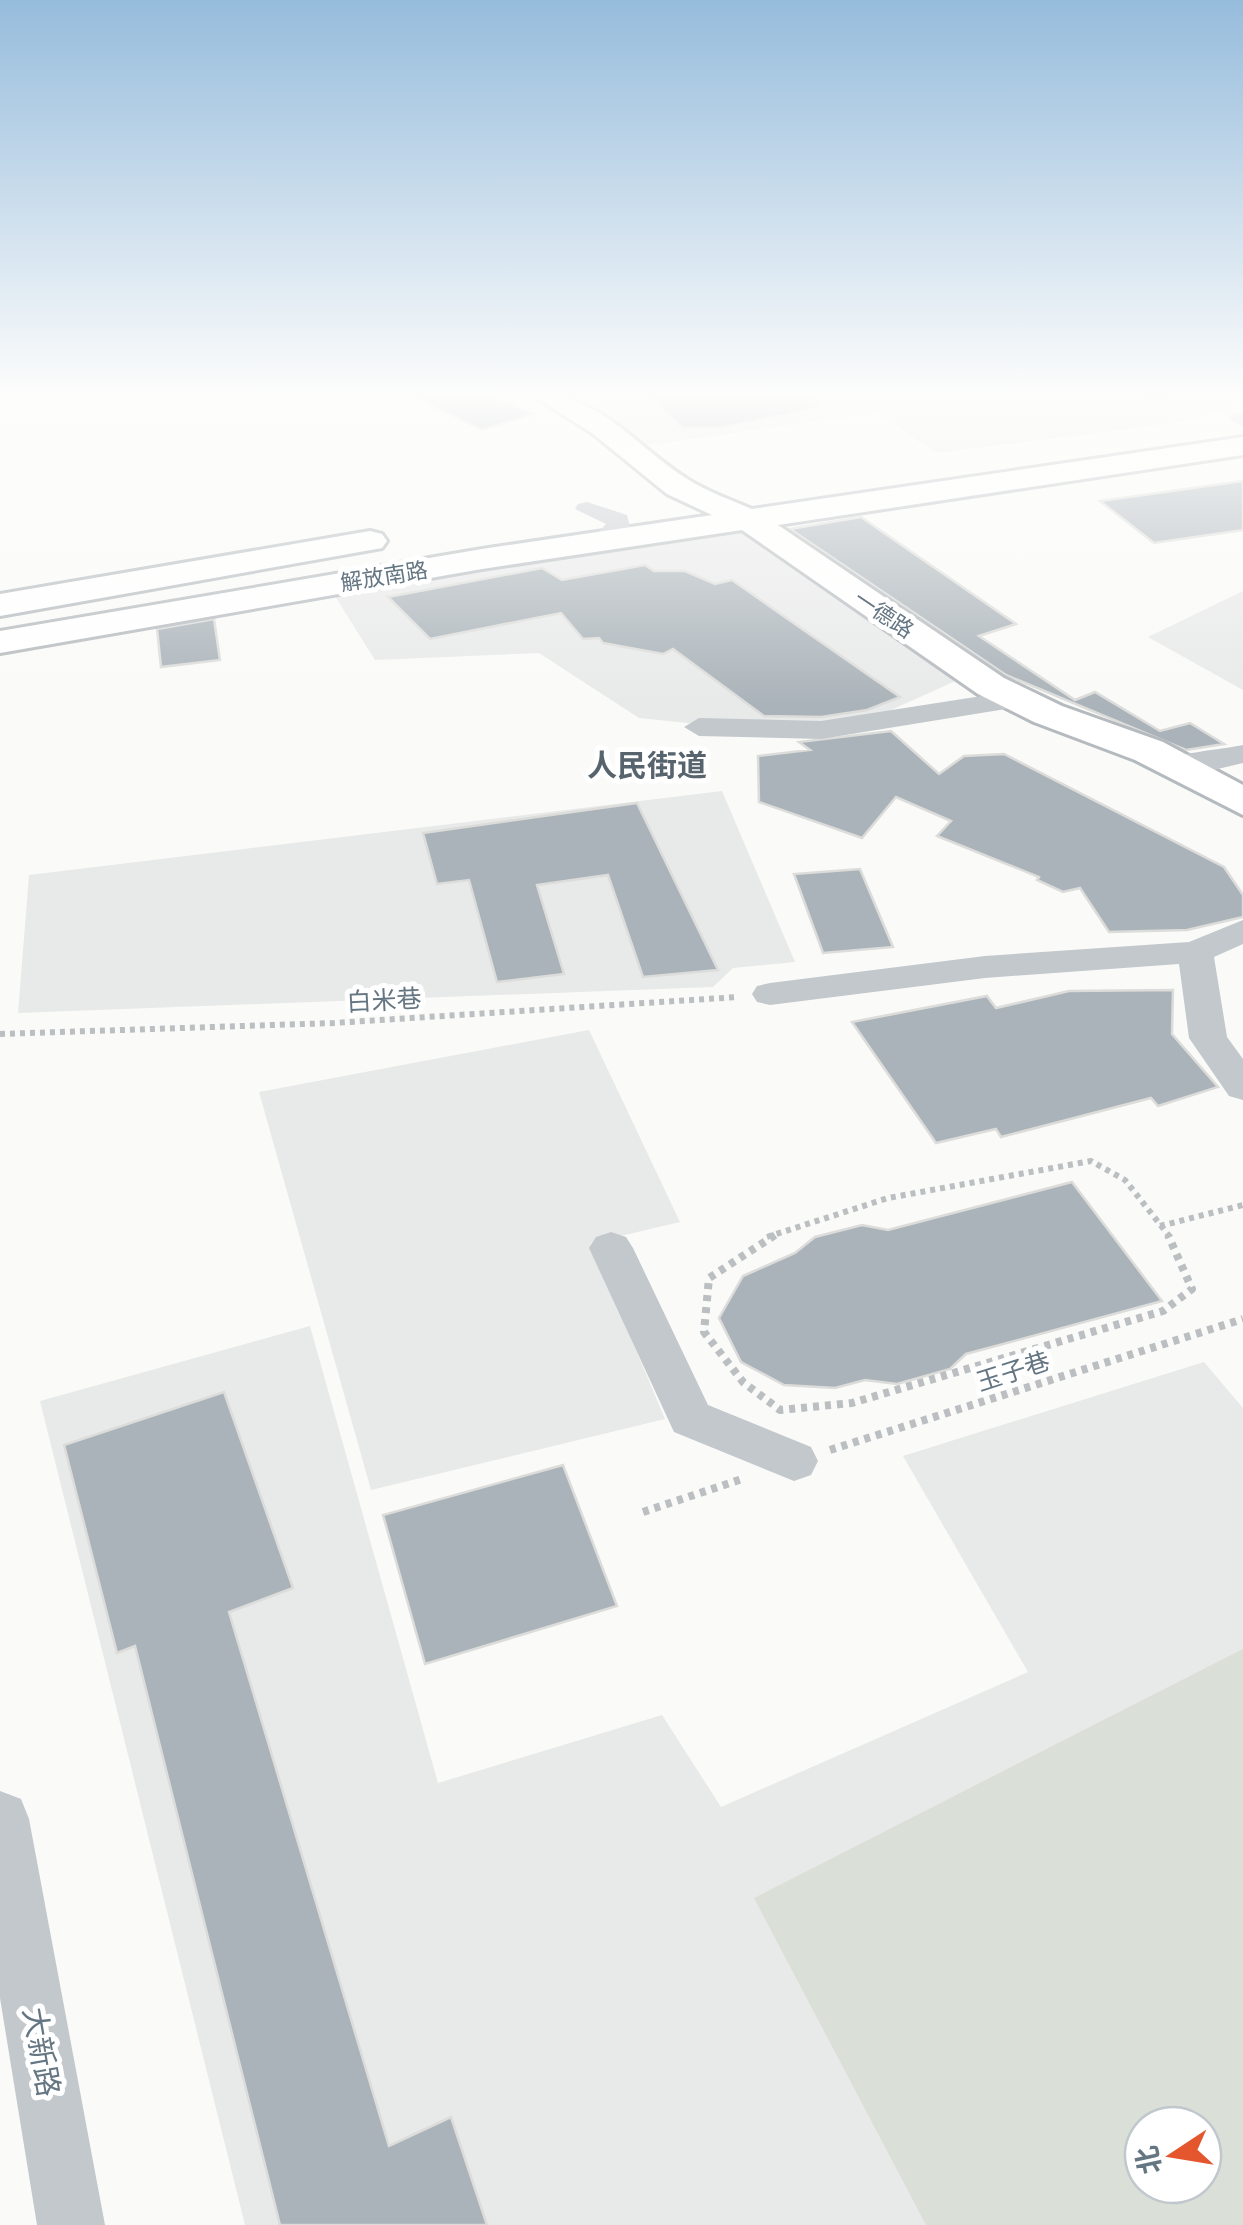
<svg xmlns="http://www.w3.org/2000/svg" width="1243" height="2225" font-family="'PT Sans Narrow','Noto Sans SC',sans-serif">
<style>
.built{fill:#e8e9e9;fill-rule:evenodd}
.green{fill:#dadfd7;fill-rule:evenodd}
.building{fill:#aab3b9;stroke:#dcdcda;stroke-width:2.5}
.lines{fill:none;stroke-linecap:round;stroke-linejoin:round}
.major-casing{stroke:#b5babe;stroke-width:6}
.path-far1{stroke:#bbbfc2;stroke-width:6;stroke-dasharray:5 5;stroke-linecap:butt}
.path{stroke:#bbbfc2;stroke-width:8;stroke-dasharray:6 6;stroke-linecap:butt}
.minor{fill:#c3c8cc;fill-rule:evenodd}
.major{fill:#fff;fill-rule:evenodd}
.labels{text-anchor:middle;stroke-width:10;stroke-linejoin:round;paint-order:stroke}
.far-street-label{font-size:22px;fill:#657683;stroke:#fff}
.street-label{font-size:25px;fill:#657683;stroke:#fff}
.far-district-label{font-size:30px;font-weight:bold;fill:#57646e;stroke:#fff}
.near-street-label{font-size:30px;fill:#657683;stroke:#fff}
</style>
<rect width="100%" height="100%" fill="#fafaf8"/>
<g class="built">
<polygon points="571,394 1235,394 1234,408 1176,423 936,453 876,413 641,446"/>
<polygon points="749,520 971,674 860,724 737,728 639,718 539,653 375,660 328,585"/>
<polygon points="1243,591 1243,690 1148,637"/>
<polygon points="722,791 795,962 733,968 713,987 18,1013 29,875"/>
<polygon points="589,1030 680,1222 591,1243 665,1419 371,1490 259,1092"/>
<path d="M310,1326L438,1783L662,1715L721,1807L1028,1672L903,1456L1204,1362L1243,1408V2225H245L40,1401ZM1143,2125H1203V2185H1143Z"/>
</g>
<path class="green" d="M1243,1649V2225H926L754,1898ZM1143,2125H1203V2185H1143Z"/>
<g class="building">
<polygon points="408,394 490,394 534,414 482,430"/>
<polygon points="646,394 820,394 821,407 720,428 682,428"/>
<polygon points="1243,481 1243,530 1154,543 1100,501"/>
<polygon points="861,517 1016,624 979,636 1075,700 1095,692 1160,731 1190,723 1224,744 1186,750 1006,675 790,529"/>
<polygon points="645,565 654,571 685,571 715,584 732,580 900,697 867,710 821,717 764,716 673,649 663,654 603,643 599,638 583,639 561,613 430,639 388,597 542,568 562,580"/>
<polygon points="214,619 220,660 161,667 157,629"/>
<polygon points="891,731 939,774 964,756 1004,754 1224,867 1243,895 1243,917 1187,930 1109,932 1080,888 1063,892 1037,880 1039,877 937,836 951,821 896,797 862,838 759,802 758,756 810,750 799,742"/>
<polygon points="637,803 718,970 643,977 608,875 537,885 564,974 497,982 469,880 437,884 423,833"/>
<polygon points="860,869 893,947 823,953 794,874"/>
<polygon points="1173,990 1172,1034 1218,1087 1158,1106 1151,1098 1001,1137 996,1129 936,1143 852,1022 987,996 996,1008 1069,991"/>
<polygon points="1072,1182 1162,1301 966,1354 950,1369 897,1384 865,1380 835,1388 784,1385 741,1362 719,1318 743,1276 795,1253 815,1237 862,1225 888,1230"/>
<polygon points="224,1392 293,1588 229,1612 389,2146 451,2117 487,2225 280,2225 135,1646 117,1653 64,1445"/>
<polygon points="563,1465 617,1606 425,1664 383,1515"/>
</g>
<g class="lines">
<defs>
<g id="major">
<path d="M530,394C600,392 634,446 689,480C708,492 731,500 752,509L1243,437V455L778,525L1004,678L1062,706L1163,742L1243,785V815L1135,760L1034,722L978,694L742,530L482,569L0,653V631L482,549L712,515L667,494L592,433Z"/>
<polygon points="370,531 382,534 387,541 382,548 0,616 0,594"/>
</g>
</defs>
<use href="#major" class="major-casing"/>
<g class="path-far1">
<polyline points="0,1034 334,1023 738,997"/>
<polyline points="1160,1226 1243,1205"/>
<polyline points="767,1237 888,1198 1091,1161 1125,1180 1170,1237"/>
</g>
<g class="path">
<polyline points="775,1235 709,1278 704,1332 743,1382 780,1410 852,1403 1163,1311 1192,1289 1168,1235"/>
<polyline points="830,1450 1243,1319"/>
<polyline points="643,1512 742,1479"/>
</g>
<g class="minor">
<polygon points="1141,394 1174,394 1163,400 1142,402"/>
<polygon points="1243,413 1243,427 1229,419 1232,414"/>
<path d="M587,502L627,515L631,531C622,543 610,550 595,546L591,541L606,524L575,509L578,504Z"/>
<polygon points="1014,691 1024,694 1029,700 1024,706 821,739 699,736 684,727 699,718 821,721"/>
<path d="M1243,745V763L1201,773L1164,770L1159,763C1167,754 1225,749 1243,745Z"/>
<polygon points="1243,920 1243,944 1214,957 1227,1037 1243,1059 1243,1100 1229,1096 1189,1038 1179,964 985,978 770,1005 757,1002 752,994 757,986 770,983 985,956 1189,942"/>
<polygon points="611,1232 626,1237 633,1248 708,1405 811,1447 818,1461 811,1475 794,1481 674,1432 589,1248 596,1237"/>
<polygon points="0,1791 21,1799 29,1819 105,2225 37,2225 0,1998"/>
</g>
<use href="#major" class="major"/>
</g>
<linearGradient id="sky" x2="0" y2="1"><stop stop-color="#96bcdc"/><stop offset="0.56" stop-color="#fdfdfc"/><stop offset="1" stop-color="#fdfdfc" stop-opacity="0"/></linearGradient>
<rect width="1243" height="705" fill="url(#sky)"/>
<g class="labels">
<g class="far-street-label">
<text transform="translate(384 576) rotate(-9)" y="8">解放南路</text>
<text transform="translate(884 614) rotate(34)" y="8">一德路</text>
</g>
<g class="street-label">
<text transform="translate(384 1000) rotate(-3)" y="9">白米巷</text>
<text transform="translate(1013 1371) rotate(-18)" y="9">玉子巷</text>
</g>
<g class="far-district-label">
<text x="647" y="776">人民街道</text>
</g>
<g class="near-street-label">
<text transform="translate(41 2052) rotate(80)" y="10">大新路</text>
</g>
</g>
<g transform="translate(1173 2155) rotate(258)"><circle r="48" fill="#ffffff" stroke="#c1c8cd" stroke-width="2.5"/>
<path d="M0-8L18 38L0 25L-18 38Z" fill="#e4572e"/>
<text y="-15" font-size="28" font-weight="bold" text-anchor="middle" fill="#657683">北</text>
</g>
</svg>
